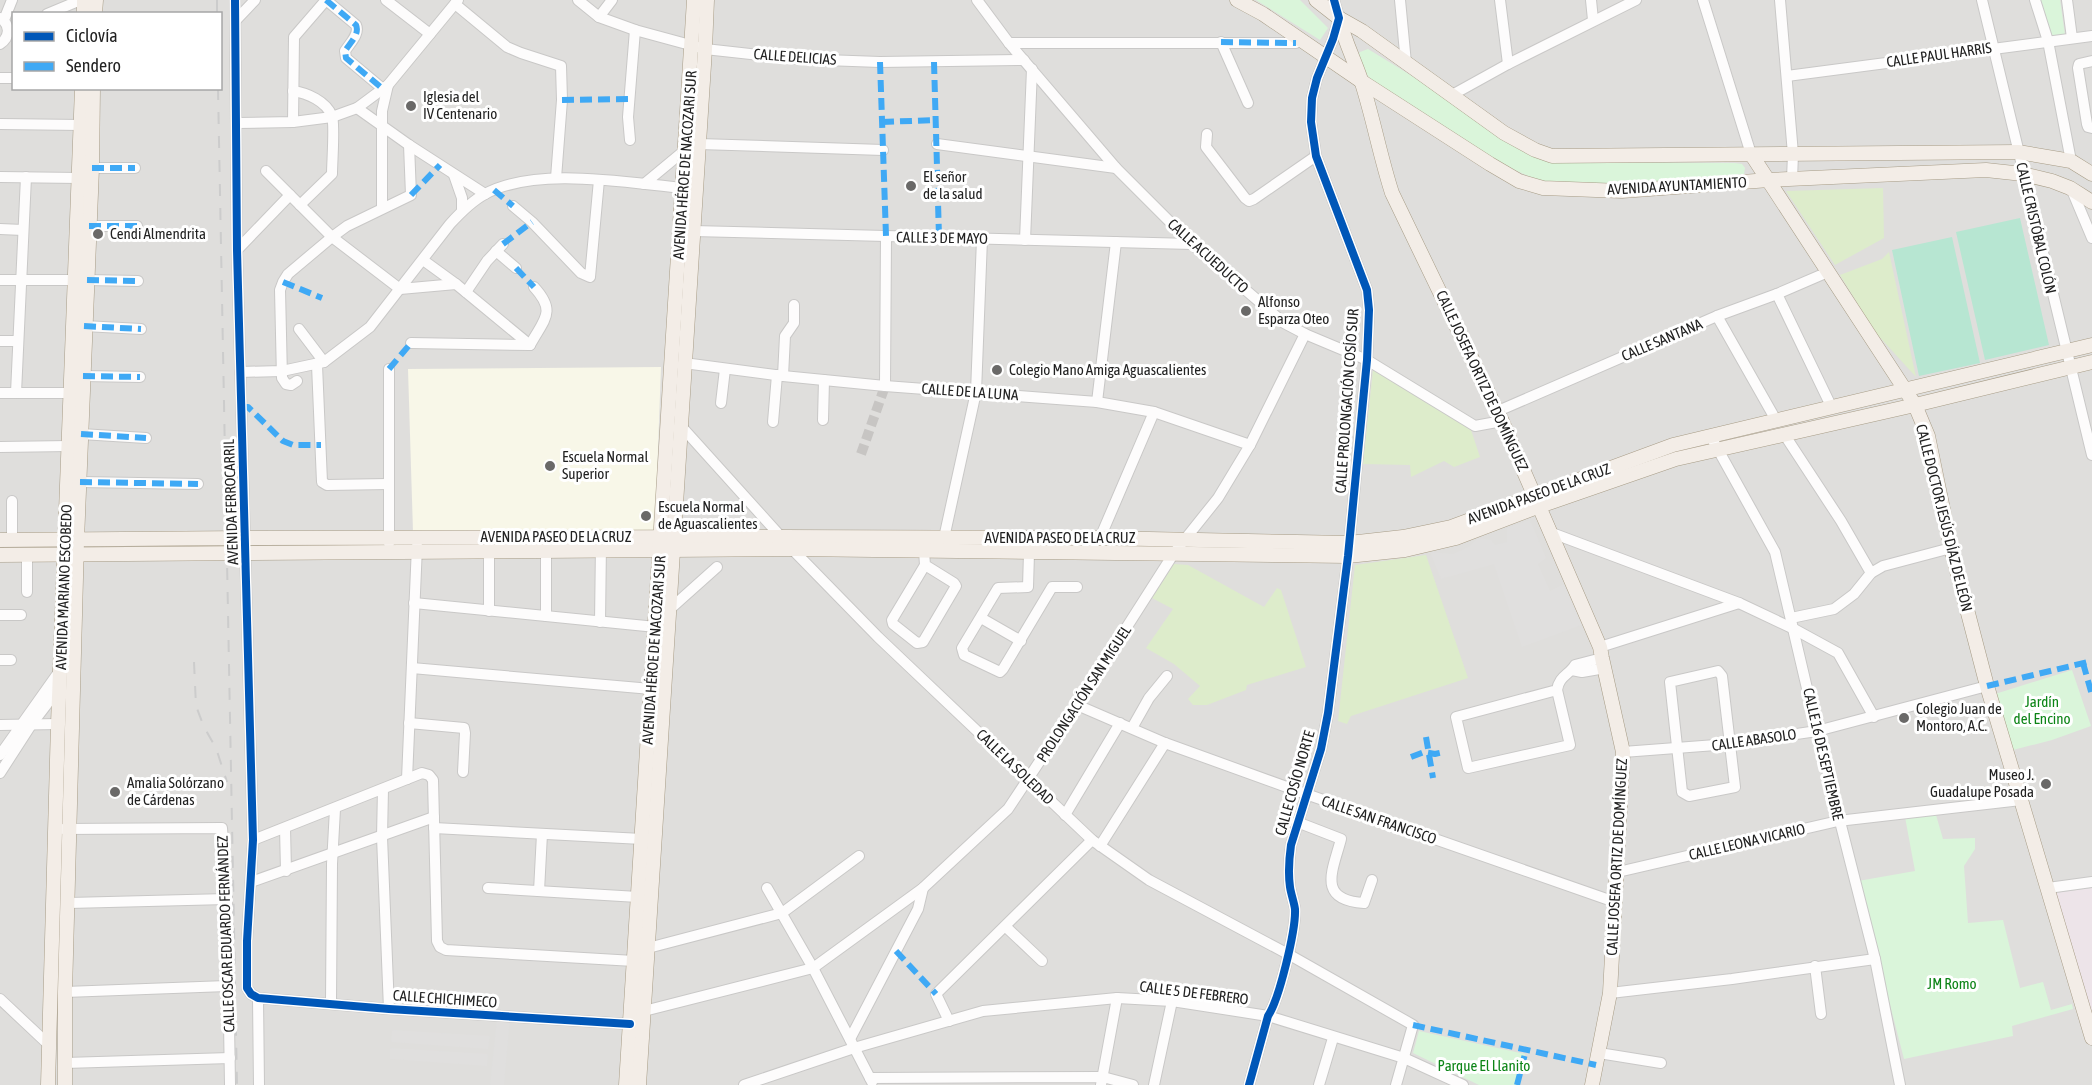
<svg xmlns="http://www.w3.org/2000/svg" width="2092" height="1085" font-family="'Asap Condensed',sans-serif">
<style>
.residential{fill:#dfdedc;fill-rule:evenodd}
.industrial{fill:#ede4e9}
.education{fill:#f8f7e8}
.grass{fill:#ddeccb}
.park{fill:#daf5da}
.pitch{fill:#b7e6d2}
.parking{fill:#e0dfde}
.lines{fill:none;stroke-linecap:round;stroke-linejoin:round}
.minor-tunnel{stroke:#c7c5c3;stroke-width:10;stroke-dasharray:10 5;stroke-linecap:butt}
.minor-casing{stroke:#c9c8c7;stroke-width:12}
.major-casing{stroke:#a79c86;stroke-width:15}
.minor{stroke:#fdfcfc;stroke-width:10}
.major{stroke:#f3ede7;stroke-width:14}
.rail{stroke:#ccc;stroke-width:2;stroke-dasharray:12 12;stroke-linecap:butt}
.quiet{stroke:#3fa9f5;stroke-width:6;stroke-dasharray:12 6;stroke-linecap:butt}
.cycleway-casing{stroke:#fff;stroke-width:11}
.cycleway{stroke:#0057b8;stroke-width:8}
.poi-dot{fill:#6a6968;stroke:#fff;stroke-width:2}
.labels{text-anchor:middle;stroke-width:6;stroke-linejoin:round;paint-order:stroke}
.street-label{font-size:15px;fill:#222;stroke:#fff}
.poi-label{font-size:15px;fill:#222;stroke:#fff;text-anchor:start}
.park-label{font-size:15px;fill:#0c8416;stroke:#fff}
</style>
<rect width="100%" height="100%" fill="#f0eeeb"/>
<path class="residential" d="M0,0H2092V1085H0ZM14,14H220V88H14Z"/>
<polygon class="industrial" points="2092,888 2092,1017 2054,893"/>
<polygon class="education" points="661,367 655,532 413,532 408,369"/>
<g class="grass">
<polygon points="1883,188 1884,238 1835,265 1786,191"/>
<polygon points="1889,252 1916,377 1875,332 1840,275 1882,259"/>
<polygon points="1373,370 1471,430 1480,457 1454,467 1444,461 1411,477 1410,465 1363,464"/>
<polygon points="1426,555 1468,678 1351,716 1347,724 1338,721 1355,565"/>
<polygon points="1174,564 1188,565 1264,607 1277,588 1281,590 1306,667 1247,685 1246,690 1207,705 1193,705 1188,699 1200,686 1174,664 1146,648 1173,609 1152,598"/>
</g>
<g class="park">
<polygon points="1256,0 1300,0 1328,28 1320,40"/>
<polygon points="2037,0 2060,0 2065,35 2049,38"/>
<polygon points="1368,49 1552,162 1735,163 1742,164 1745,168 1744,174 1740,176 1614,185 1542,182 1490,159 1371,80 1361,66 1358,56 1360,52"/>
<polygon points="2072,670 2091,726 2052,740 2013,750 1995,694"/>
<polygon points="1936,815 1943,839 1975,838 1975,849 1964,866 1968,923 2003,920 2020,988 2043,982 2051,1010 2072,1004 2073,1009 2012,1026 2013,1036 1904,1059 1858,881 1915,871 1905,817"/>
<polygon points="1419,1031 1525,1054 1518,1085 1479,1085 1413,1053"/>
</g>
<g class="pitch">
<polygon points="2020,218 2049,345 1985,360 1956,232"/>
<polygon points="1952,237 1980,363 1919,376 1892,250"/>
</g>
<g class="parking">
<polygon points="1530,520 1546,558 1538,564 1550,591 1564,584 1584,624 1522,647 1494,564 1441,579 1430,552 1453,554 1470,546 1478,538 1491,540 1495,545 1507,542 1507,528"/>
<polygon points="497,1018 510,1018 504,1085 490,1085"/>
<polygon points="392,1030 490,1036 488,1049 391,1042"/>
<polygon points="390,1048 488,1054 487,1066 390,1059"/>
</g>
<g class="lines">
<polyline class="minor-tunnel" points="861,454 885,386"/>
<defs>
<g id="minor">
<polyline points="235,0 237,250 253,840 247,941 247,988 251,994 258,998 389,1009 630,1024"/>
<path d="M326,0L356,25C360,34 350,43 345,51L346,58L383,89"/>
<polyline points="386,0 430,34"/>
<polyline points="578,0 599,17 635,30 705,49 797,59 880,62 1024,60"/>
<polyline points="977,0 1009,43 1116,168 1192,244 1284,323 1305,334 1367,360 1475,426 1502,421"/>
<polyline points="1400,0 1406,63"/>
<polyline points="1500,0 1508,64"/>
<polyline points="1591,0 1593,20"/>
<polyline points="1703,0 1751,154"/>
<polyline points="1780,0 1793,154 1792,179"/>
<polyline points="1982,0 2092,455"/>
<polyline points="2035,0 2048,41 2071,161"/>
<polyline points="2067,0 2072,38"/>
<polyline points="455,4 507,47 521,53 561,66 562,100 556,178"/>
<polyline points="47,14 81,0"/>
<polyline points="599,17 612,0"/>
<path d="M0,18C11,25 10,37 0,44"/>
<polyline points="4,20 12,0"/>
<polyline points="236,20 255,0"/>
<polyline points="1221,42 1248,103"/>
<polyline points="1009,43 1296,43"/>
<polyline points="2092,61 2079,64 2078,68 2087,124 2088,127 2092,128"/>
<polyline points="1787,76 2092,36"/>
<polyline points="0,78 14,78"/>
<path d="M293,91C307,93 326,101 332,116C335,125 332,162 332,174L300,205"/>
<polyline points="1452,95 1508,64 1636,0"/>
<polyline points="357,108 409,145 485,194"/>
<polyline points="293,122 294,37 326,0"/>
<polyline points="237,123 293,122 332,117 357,108 388,85 458,0"/>
<polyline points="0,124 81,125"/>
<polyline points="1207,134 1206,147 1245,198 1249,201 1254,199 1316,156"/>
<polyline points="630,140 628,117 635,30"/>
<polyline points="699,144 883,150"/>
<polyline points="937,144 1116,168"/>
<polyline points="92,168 135,168"/>
<polyline points="266,171 332,237 400,289 456,284"/>
<polyline points="454,175 462,198 462,211"/>
<polyline points="0,177 79,178"/>
<polyline points="644,184 685,150"/>
<polyline points="2071,188 2092,238"/>
<polyline points="513,206 532,222 581,273 590,277 599,180"/>
<polyline points="382,208 382,111 388,85"/>
<polyline points="89,226 137,226"/>
<polyline points="0,229 23,230"/>
<polyline points="693,231 1192,244"/>
<polyline points="1025,240 1032,69"/>
<polyline points="237,250 290,195"/>
<polyline points="496,251 516,268"/>
<polyline points="423,260 456,284 530,345"/>
<polyline points="0,280 75,280"/>
<polyline points="87,280 138,281"/>
<polyline points="466,292 487,261 503,244"/>
<polyline points="1777,294 1832,408"/>
<polyline points="1717,316 1776,420"/>
<polyline points="84,326 141,329"/>
<polyline points="299,329 324,362"/>
<polyline points="0,341 17,341"/>
<polyline points="411,343 530,345"/>
<path d="M530,345C544,319 557,312 534,287"/>
<polyline points="684,363 783,376 885,386 1097,402 1154,412 1250,445"/>
<polyline points="317,365 322,482 327,485 388,484"/>
<path d="M240,372L282,371L324,362L370,327L450,224C460,213 472,201 485,194C536,166 627,183 683,188"/>
<polyline points="83,376 140,377"/>
<polyline points="783,376 785,336 794,323 794,305"/>
<polyline points="297,381 291,385 286,384 282,378 280,290 283,282 288,274 332,237 347,226 411,195 409,145"/>
<polyline points="885,386 886,236"/>
<polyline points="0,393 71,393"/>
<polyline points="16,393 26,177"/>
<polyline points="1097,402 1116,242"/>
<polyline points="721,403 725,369"/>
<polyline points="1498,411 1717,316 1777,294 1828,272"/>
<polyline points="823,420 824,380"/>
<polyline points="773,422 777,375"/>
<polyline points="681,426 792,549 878,637 1092,840 1149,880 1288,954 1413,1025 1396,1085"/>
<polyline points="81,434 146,438"/>
<polyline points="1784,434 1841,521 1871,573"/>
<polyline points="1711,437 1775,552 1817,731 1875,959 1900,1085"/>
<polyline points="0,447 69,446"/>
<polyline points="80,482 198,484"/>
<polyline points="1552,533 1739,603 1794,629 1838,653 1874,717"/>
<polyline points="944,538 976,392 982,239"/>
<polyline points="1100,538 1154,412"/>
<polyline points="12,540 12,501"/>
<polyline points="389,543 389,369"/>
<polyline points="489,545 489,611"/>
<polyline points="546,545 546,616"/>
<polyline points="924,551 925,565 892,620 893,624 917,643 923,642 956,586 954,583 925,565"/>
<polyline points="1029,553 1028,587 998,588 962,648 964,655 1000,672 1003,669 1052,587 1077,587"/>
<polyline points="27,592 27,555"/>
<polyline points="414,603 656,627"/>
<polyline points="670,609 717,567"/>
<polyline points="0,615 21,615"/>
<polyline points="981,618 1021,641"/>
<polyline points="1791,618 1834,609 1854,594 1871,573 1883,566 1951,548"/>
<polyline points="600,622 601,544"/>
<polyline points="1600,647 1739,603"/>
<polyline points="0,660 11,660"/>
<polyline points="412,668 651,689"/>
<polyline points="1572,670 1582,672 1605,668"/>
<polygon points="1718,671 1722,676 1735,787 1689,796 1682,792 1670,682"/>
<path d="M1557,690L1456,717L1468,768L1570,745L1557,690C1559,676 1569,675 1575,665L1602,658"/>
<polyline points="1077,705 1165,743 1306,794 1615,902"/>
<polyline points="409,723 464,728 465,733 463,772"/>
<polyline points="0,725 58,724"/>
<polyline points="1132,728 1149,698 1167,676"/>
<polyline points="1623,752 1729,744 1817,731 1987,686"/>
<polyline points="0,755 61,669"/>
<polyline points="0,773 31,725 60,687"/>
<polyline points="407,779 417,546"/>
<polyline points="383,789 382,837 389,1009"/>
<polyline points="1065,815 1120,723"/>
<path d="M1297,822L1341,839C1333,870 1316,900 1364,903L1372,880"/>
<polyline points="285,828 286,871"/>
<polyline points="434,828 642,839"/>
<polyline points="63,829 222,828 227,899 230,1085"/>
<polyline points="253,840 422,773 429,775 433,780 437,941 440,947 446,950 634,961"/>
<polyline points="1100,846 1165,743"/>
<polyline points="1618,872 1838,821 2021,800"/>
<polyline points="251,882 434,817"/>
<polyline points="488,888 638,897"/>
<polyline points="767,888 813,968 872,1082"/>
<polyline points="2048,888 2092,882"/>
<polyline points="539,891 542,834"/>
<polyline points="69,903 227,899"/>
<polyline points="1006,927 1042,961"/>
<polyline points="648,948 782,913 859,856"/>
<polyline points="1815,966 1821,1014"/>
<polyline points="65,992 227,986"/>
<polyline points="1610,993 1732,979 1875,959"/>
<polyline points="258,998 259,1085"/>
<polyline points="0,999 49,1045"/>
<polyline points="331,1002 332,864 335,809"/>
<polyline points="644,1011 813,968 923,888 1008,809 1077,705 1174,553 1218,498 1250,445 1305,334"/>
<polyline points="949,1021 936,994 1092,840"/>
<polyline points="850,1039 918,909 923,888"/>
<polyline points="1599,1053 1661,1063"/>
<polyline points="65,1063 230,1058"/>
<polyline points="870,1078 1103,1077 1133,1085"/>
<polyline points="744,1085 854,1048 983,1011 1117,998 1172,1001 1268,1016 1404,1058 1463,1085"/>
<polyline points="1101,1085 1117,998"/>
<polyline points="1154,1085 1172,1001"/>
<path d="M1249,1085L1268,1016C1279,1000 1296,930 1295,909C1294,902 1291,894 1290,887C1288,873 1289,859 1291,845L1321,749L1328,713L1348,556L1367,360L1369,310L1367,290L1316,156L1311,122L1312,98L1317,78L1333,39L1339,18L1334,0"/>
<polyline points="1319,1085 1333,1038"/>
</g>
<g id="major">
<polyline points="1237,0 1263,14 1361,81 1490,164 1519,181 1543,188 1622,191 1769,180 1986,170 2023,174 2052,181 2070,188 2092,202"/>
<polyline points="1316,0 1339,18 1362,31 1504,133 1535,150 1552,156 2018,152 2071,161 2092,174"/>
<polyline points="84,14 84,0"/>
<polyline points="95,14 96,0"/>
<path d="M1339,18C1344,40 1354,59 1361,80C1373,117 1380,156 1392,193L1502,421L1600,647L1602,658L1623,752L1610,993L1592,1085"/>
<polyline points="1751,154 1915,405 1928,436 1951,548 1987,686 2092,1038"/>
<polyline points="0,540 245,538 781,537 1100,538 1349,543 1403,537 1451,527 1673,445 2092,345"/>
<polyline points="0,555 792,549 1348,556 1405,550 1456,538 1540,506 1676,459 1915,405 2092,362"/>
<polyline points="48,1085 58,724 82,88"/>
<polyline points="65,1085 65,992 77,540 92,168 93,88"/>
<polyline points="626,1085 694,0"/>
<polyline points="639,1085 705,49 707,0"/>
</g>
</defs>
<use href="#minor" class="minor-casing"/>
<use href="#major" class="major-casing"/>
<use href="#minor" class="minor"/>
<use href="#major" class="major"/>
<g class="rail">
<polyline points="217,0 217,14"/>
<polyline points="218,88 237,1085"/>
<polyline points="194,662 196,706 204,727 216,748 227,782"/>
</g>
<g class="quiet">
<path d="M326,0L356,25C360,34 350,43 345,51L346,58L383,89"/>
<polyline points="1221,42 1296,43"/>
<polyline points="880,62 886,236"/>
<polyline points="934,62 939,237"/>
<polyline points="562,100 630,99"/>
<polyline points="882,122 936,120"/>
<polyline points="92,168 135,168"/>
<polyline points="494,190 513,206"/>
<polyline points="411,195 440,165"/>
<polyline points="89,226 137,226"/>
<polyline points="503,244 532,222"/>
<polyline points="516,268 534,287"/>
<polyline points="87,280 138,281"/>
<polyline points="283,282 322,298"/>
<polyline points="84,326 141,329"/>
<polyline points="389,369 411,343"/>
<polyline points="83,376 140,377"/>
<polyline points="241,407 248,407 283,441 293,445 321,445"/>
<polyline points="81,434 146,438"/>
<polyline points="80,482 198,484"/>
<polyline points="2083,663 2092,695"/>
<polyline points="1987,686 2092,661"/>
<polyline points="1426,737 1433,778"/>
<polyline points="1411,757 1424,752 1435,754 1444,752"/>
<polyline points="896,951 936,994"/>
<polyline points="1413,1025 1596,1065"/>
<polyline points="1517,1085 1526,1050"/>
</g>
<defs>
<g id="cycleway">
<polyline points="235,0 237,250 253,840 247,941 247,988 251,994 258,998 389,1009 630,1024"/>
<path d="M1249,1085L1268,1016C1279,1000 1296,930 1295,909C1294,902 1291,894 1290,887C1288,873 1289,859 1291,845L1321,749L1328,713L1348,556L1367,360L1369,310L1367,290L1316,156L1311,122L1312,98L1317,78L1333,39L1339,18L1334,0"/>
</g>
</defs>
<use href="#cycleway" class="cycleway-casing"/>
<use href="#cycleway" class="cycleway"/>
</g>
<g class="poi-dot">
<circle cx="411" cy="106" r="6"/>
<circle cx="911" cy="186" r="6"/>
<circle cx="98" cy="234" r="6"/>
<circle cx="1246" cy="311" r="6"/>
<circle cx="997" cy="370" r="6"/>
<circle cx="550" cy="466" r="6"/>
<circle cx="646" cy="516" r="6"/>
<circle cx="1904" cy="718" r="6"/>
<circle cx="2046" cy="784" r="6"/>
<circle cx="115" cy="792" r="6"/>
</g>
<g class="labels">
<g class="street-label">
<text transform="translate(1939 55) rotate(-8)" y="5">CALLE PAUL HARRIS</text>
<text transform="translate(795 57) rotate(4)" y="5">CALLE DELICIAS</text>
<text transform="translate(685 165) rotate(-86)" y="5">AVENIDA HÉROE DE NACOZARI SUR</text>
<text transform="translate(1677 186) rotate(-3)" y="5">AVENIDA AYUNTAMIENTO</text>
<text transform="translate(2036 228) rotate(77)" y="5">CALLE CRISTÓBAL COLÓN</text>
<text transform="translate(942 238) rotate(1)" y="5">CALLE 3 DE MAYO</text>
<text transform="translate(1208 256) rotate(42)" y="5">CALLE ACUEDUCTO</text>
<text transform="translate(1662 340) rotate(-23)" y="5">CALLE SANTANA</text>
<text transform="translate(1482 381) rotate(65)" y="5">CALLE JOSEFA ORTIZ DE DOMÍNGUEZ</text>
<text transform="translate(970 392) rotate(4)" y="5">CALLE DE LA LUNA</text>
<text transform="translate(1347 401) rotate(-86)" y="5">CALLE PROLONGACIÓN COSÍO SUR</text>
<text transform="translate(1539 494) rotate(-20)" y="5">AVENIDA PASEO DE LA CRUZ</text>
<text transform="translate(231 502) rotate(-92)" y="5">AVENIDA FERROCARRIL</text>
<text transform="translate(1944 518) rotate(76)" y="5">CALLE DOCTOR JESÚS DÍAZ DE LEÓN</text>
<text x="556" y="542">AVENIDA PASEO DE LA CRUZ</text>
<text x="1060" y="543">AVENIDA PASEO DE LA CRUZ</text>
<text transform="translate(64 587) rotate(-88)" y="5">AVENIDA MARIANO ESCOBEDO</text>
<text transform="translate(654 650) rotate(-86)" y="5">AVENIDA HÉROE DE NACOZARI SUR</text>
<text transform="translate(1084 694) rotate(-57)" y="5">PROLONGACIÓN SAN MIGUEL</text>
<text transform="translate(1754 740) rotate(-8)" y="5">CALLE ABASOLO</text>
<text transform="translate(1823 754) rotate(77)" y="5">CALLE 16 DE SEPTIEMBRE</text>
<text transform="translate(1015 767) rotate(44)" y="5">CALLE LA SOLEDAD</text>
<text transform="translate(1295 783) rotate(-74)" y="5">CALLE COSÍO NORTE</text>
<text transform="translate(1379 820) rotate(19)" y="5">CALLE SAN FRANCISCO</text>
<text transform="translate(1747 842) rotate(-13)" y="5">CALLE LEONA VICARIO</text>
<text transform="translate(1617 857) rotate(-87)" y="5">CALLE JOSEFA ORTIZ DE DOMÍNGUEZ</text>
<text transform="translate(226 934) rotate(-92)" y="5">CALLE OSCAR EDUARDO FERNÁNDEZ</text>
<text transform="translate(1194 993) rotate(7)" y="5">CALLE 5 DE FEBRERO</text>
<text transform="translate(445 999) rotate(4)" y="5">CALLE CHICHIMECO</text>
</g>
<g class="poi-label">
<text x="423" y="102">Iglesia del<tspan x="423" dy="17">IV Centenario</tspan></text>
<text x="923" y="182">El señor<tspan x="923" dy="17">de la salud</tspan></text>
<text x="110" y="239">Cendi Almendrita</text>
<text x="1258" y="307">Alfonso<tspan x="1258" dy="17">Esparza Oteo</tspan></text>
<text x="1009" y="375">Colegio Mano Amiga Aguascalientes</text>
<text x="562" y="462">Escuela Normal<tspan x="562" dy="17">Superior</tspan></text>
<text x="658" y="512">Escuela Normal<tspan x="658" dy="17">de Aguascalientes</tspan></text>
<text x="1916" y="714">Colegio Juan de<tspan x="1916" dy="17">Montoro, A.C.</tspan></text>
<text x="2034" y="780" text-anchor="end">Museo J.<tspan x="2034" dy="17">Guadalupe Posada</tspan></text>
<text x="127" y="788">Amalia Solórzano<tspan x="127" dy="17">de Cárdenas</tspan></text>
</g>
<g class="park-label">
<text x="2042" y="707">Jardín<tspan x="2042" dy="17">del Encino</tspan></text>
<text x="1952" y="989">JM Romo</text>
<text x="1484" y="1071">Parque El Llanito</text>
</g>
</g>
<rect x="12" y="12" width="210" height="78" fill="#ffffff" stroke="#a7a7a7" stroke-width="1.5"/>
<rect x="24" y="32" width="30" height="9" fill="#0057b8" stroke="#a7a7a7" stroke-width="1.5"/>
<text x="66" y="42" font-size="18" fill="#222222">Ciclovía</text>
<rect x="24" y="62" width="30" height="9" fill="#3fa9f5" stroke="#a7a7a7" stroke-width="1.5"/>
<text x="66" y="72" font-size="18" fill="#222222">Sendero</text>
</svg>
